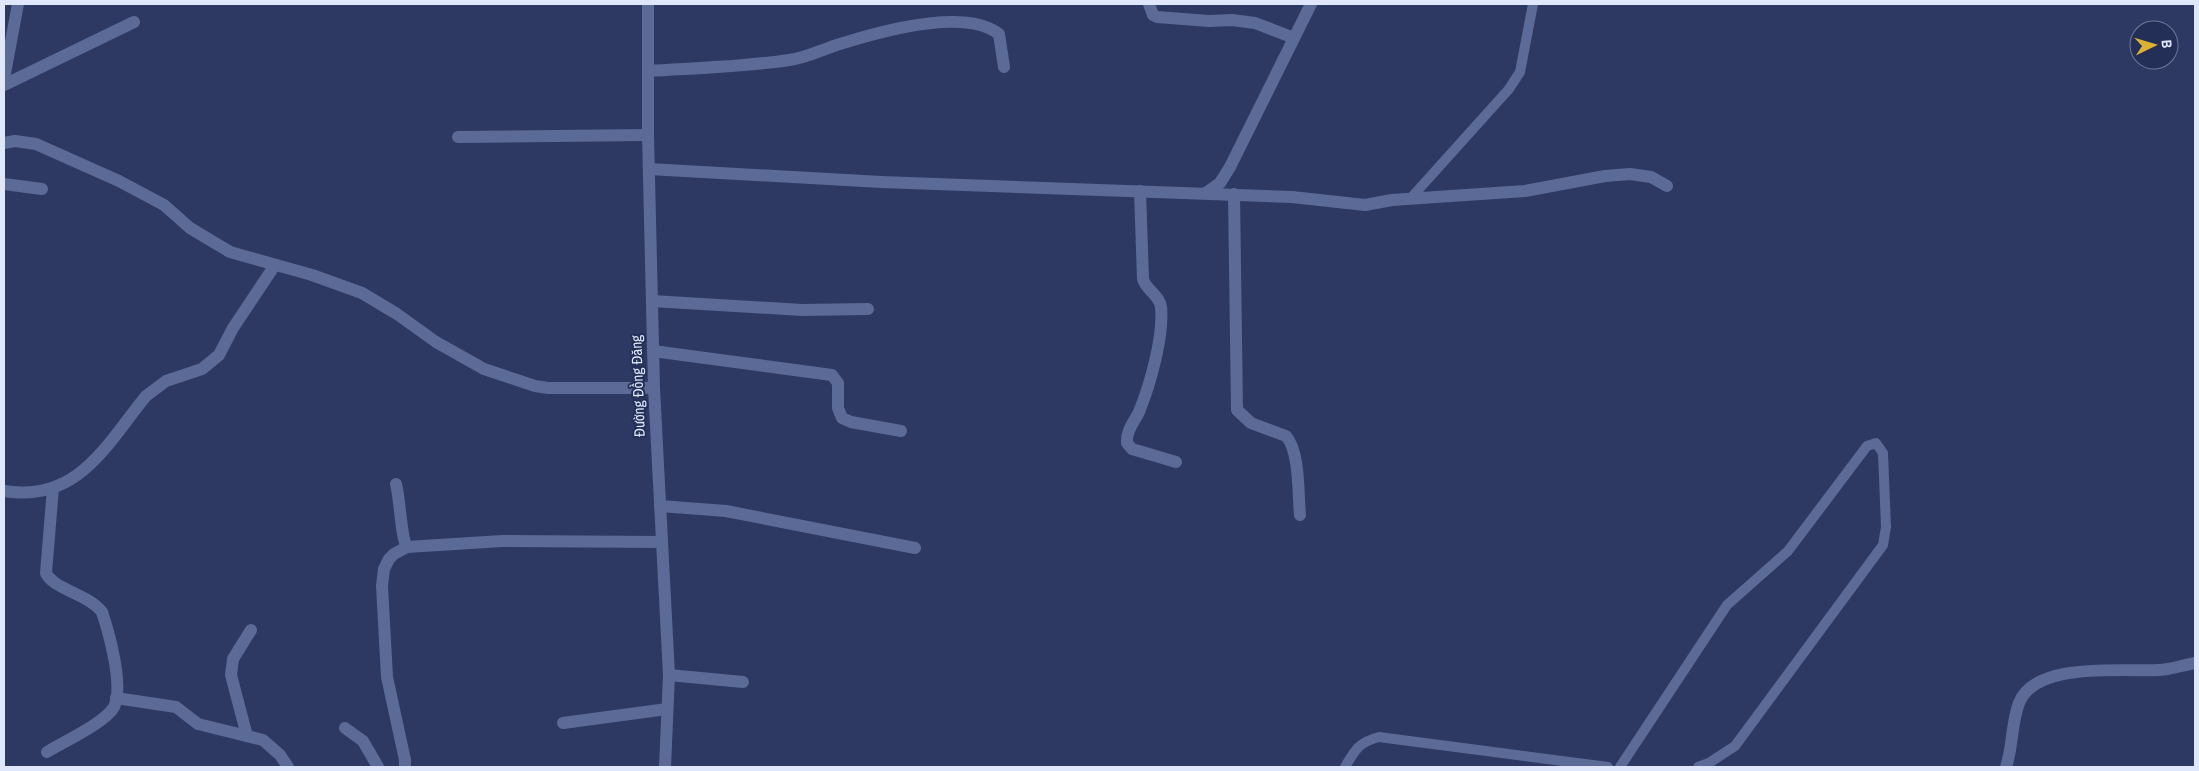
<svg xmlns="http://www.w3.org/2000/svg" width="2199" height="771" font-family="'Archivo Narrow',sans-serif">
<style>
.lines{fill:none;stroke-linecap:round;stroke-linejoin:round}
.lane{stroke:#5b6a97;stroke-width:10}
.street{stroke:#5b6a97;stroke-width:12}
.secondary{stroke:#5b6a97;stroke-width:12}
.labels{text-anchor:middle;stroke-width:4;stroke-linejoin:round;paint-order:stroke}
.street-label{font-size:15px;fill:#dfe7fc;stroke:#232f57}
</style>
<rect width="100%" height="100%" fill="#2d3963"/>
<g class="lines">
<g class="lane">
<polyline points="1410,199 1509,89 1520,72 1533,4"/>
<path d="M1345,767C1355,750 1359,742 1379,737L1608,767"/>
<polyline points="1620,767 1727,605 1788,551 1867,446 1876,443 1883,453 1886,527 1883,545 1735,746 1709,763 1698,767"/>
</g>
<g class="street">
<polyline points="1149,4 1153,15 1157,17 1209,21 1232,20 1255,23 1294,38"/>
<path d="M648,71C695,68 743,67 789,60C807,58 823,49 840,44C878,32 964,7 999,34L1004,67"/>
<polyline points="4,79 18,4"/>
<polyline points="4,85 134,22"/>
<polyline points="458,137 648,135"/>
<polyline points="4,143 15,141 36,144 119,181 164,205 190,228 230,252 312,275 362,293 397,314 436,342 484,369 535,386 548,388 654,388"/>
<polyline points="649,169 881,182 1292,197 1365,205 1392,200 1525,191 1605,176 1630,174 1651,177 1667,186"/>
<polyline points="4,184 42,189"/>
<path d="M1140,191L1143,279C1146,290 1160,296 1161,307C1164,336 1150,385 1139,412C1134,422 1126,431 1127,443L1132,449L1176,462"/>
<polyline points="1206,193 1220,183 1230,167 1311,4"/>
<path d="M1234,194L1237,410L1251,423L1286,436C1300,451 1298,496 1300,515"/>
<polyline points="652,301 802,310 868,309"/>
<polyline points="653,351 832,375 838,383 838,408 842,418 851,422 901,431"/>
<path d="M396,484C400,498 401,539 407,547L502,541L661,542"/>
<path d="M4,491C78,503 106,445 146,396L166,381L202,369L219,355L233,328L275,265"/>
<polyline points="660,506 726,511 915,548"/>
<polyline points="669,675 743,682"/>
<polyline points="116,698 176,707 198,724 263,740 280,755 288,767"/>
<polyline points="563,723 667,709"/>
<polyline points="345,728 363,741 378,767"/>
<polyline points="247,736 231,675 233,659 251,630"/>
<path d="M47,752C63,742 105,723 114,707C124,686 109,633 102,612C90,595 53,589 46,573L53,488"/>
<polyline points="405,767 405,760 387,677 382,586 384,569 389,559 394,554 407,547"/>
<path d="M2006,767C2013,747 2011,724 2019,703C2035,661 2123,672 2158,670C2170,670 2183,665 2195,663"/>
</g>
<polyline class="secondary" points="648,4 648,135 654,388 669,675 665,767"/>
</g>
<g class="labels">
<g class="street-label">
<text transform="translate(638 386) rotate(-92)" y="5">Đường Đồng Đăng</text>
</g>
</g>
<rect width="2199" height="771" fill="none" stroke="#dfe7fc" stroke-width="10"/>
<g transform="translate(2154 45) rotate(85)"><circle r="24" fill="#232f57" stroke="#6e7999"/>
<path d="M0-4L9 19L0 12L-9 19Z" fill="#dbb233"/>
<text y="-8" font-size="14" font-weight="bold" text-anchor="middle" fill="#dfe7fc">B</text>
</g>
</svg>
